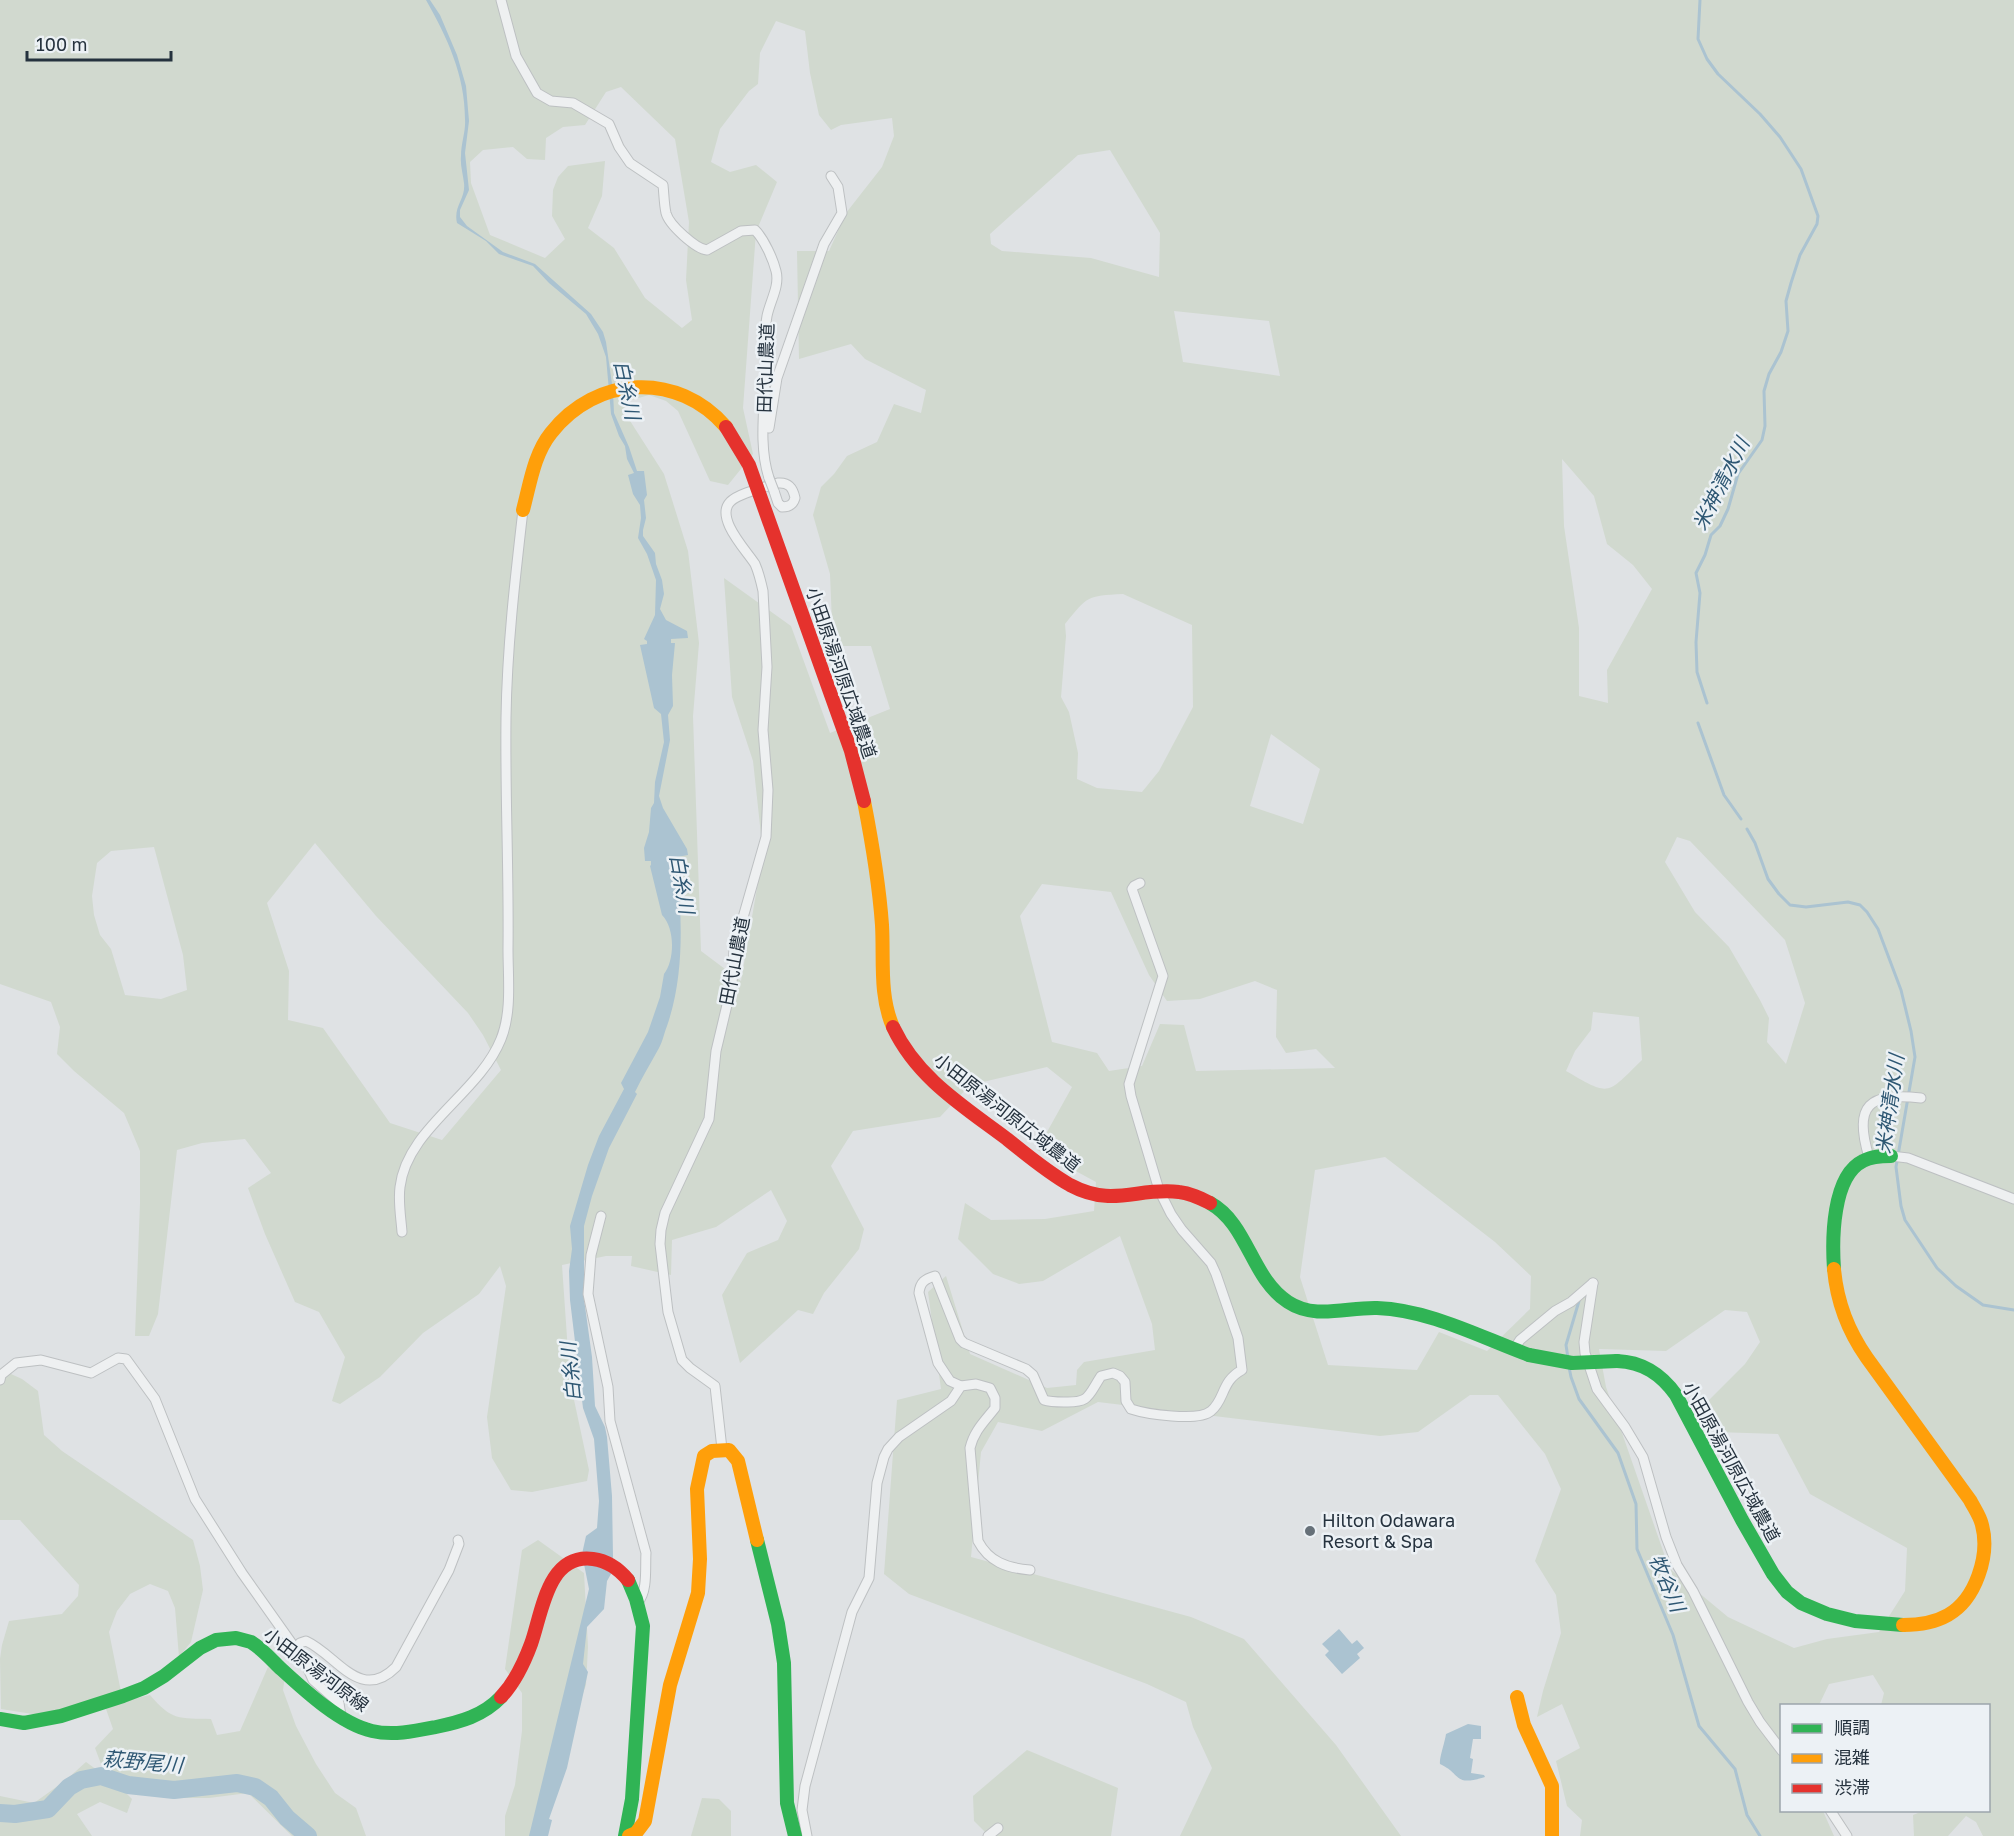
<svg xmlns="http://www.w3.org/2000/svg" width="2014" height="1836" font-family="'Golos Text','Noto Sans JP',sans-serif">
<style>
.green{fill:#d1d9cf;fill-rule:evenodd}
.water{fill:#abc3d1}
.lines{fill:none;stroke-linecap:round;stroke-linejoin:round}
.stream{stroke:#abc3d1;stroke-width:3}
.river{stroke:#abc3d1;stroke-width:18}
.street-casing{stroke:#bdc0c2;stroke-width:11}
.street{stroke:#eef0f1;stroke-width:9}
.fast{stroke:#30b455;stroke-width:14}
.slow{stroke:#ff9f0a;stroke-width:14}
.jam{stroke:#e5322d;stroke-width:14}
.street-bridge-casing{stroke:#bdc0c2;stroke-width:11;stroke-linecap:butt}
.street-bridge{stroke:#eef0f1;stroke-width:9}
.fast-bridge{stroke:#30b455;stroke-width:14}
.poi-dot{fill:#667078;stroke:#ecf1f5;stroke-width:2}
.labels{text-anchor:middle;stroke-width:5;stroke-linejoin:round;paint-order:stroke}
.street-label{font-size:18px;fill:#25323e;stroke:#ecf1f5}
.poi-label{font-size:18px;fill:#25323e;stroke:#ecf1f5;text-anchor:start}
.water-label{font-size:20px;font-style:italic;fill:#2e5773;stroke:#ecf1f5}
</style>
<rect width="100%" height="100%" fill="#dfe2e4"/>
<g class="green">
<path d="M0,0H2014V1836H1983L1976,1822L1966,1816L1948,1836H1914L1913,1815L1923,1811L1988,1810V1706L1881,1705L1884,1693L1873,1675L1829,1684L1819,1705L1782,1706V1810L1823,1811L1834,1836H1580L1582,1820L1567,1806L1556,1761L1580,1748L1562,1704L1537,1717L1543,1691L1561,1633L1556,1595L1535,1561L1561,1489L1545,1454L1498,1395H1470L1418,1432L1380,1436L1098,1402L1042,1431L998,1422L981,1452L971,1557L1191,1617L1244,1639L1336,1745L1401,1836H1180L1212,1768L1193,1727L1186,1702L1147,1684L909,1594L884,1574L897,1400L941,1389L928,1292L946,1276L970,1354L1047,1388L1076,1385L1077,1370L1084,1362L1155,1350L1152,1324L1120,1236L1043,1281L1019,1284L993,1274L958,1239L965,1203L991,1220L1045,1219L1094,1211L1096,1182L1037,1150L1072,1087L1047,1067L970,1085L940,1117L853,1131L831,1166L864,1229L859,1249L824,1293L813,1314L798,1310L740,1363L722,1295L747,1253L778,1240L787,1221L771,1190L716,1227L672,1240L671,1275L631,1266L632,1256H606L562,1265L570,1381L589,1470L587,1481L532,1492L511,1490L492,1458L487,1417L506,1286L500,1266L479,1294L423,1333L380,1377L340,1404L332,1401L345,1357L319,1312L295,1302L265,1234L248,1188L271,1173L245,1139L202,1143L177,1150L158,1314L149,1336H135L140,1203V1151L124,1113L74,1071L57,1054L60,1027L51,1002L0,984ZM776,21L805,31L810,73L819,115L831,130L841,125L892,118L894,136L882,167L846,213L829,251H797L799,359L851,344L865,359L926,390L921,413L894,404L877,442L847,456L834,474L821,487L813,515L830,574L833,646H871L890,709L830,733L791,626L724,578L732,697L753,761L763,853L741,981L701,951L693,716L699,643L688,551L664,474L625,413L628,401L649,395L666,401L678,411L710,481L728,485L753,454L743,408L756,232L777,182L756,165L730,172L711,162L720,129L749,91L758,84L760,53ZM621,87L675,139L689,222L686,280L692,320L682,328L645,298L614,248L588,228L602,196L605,161L568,166L558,177L553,190L552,216L565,239L545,258L490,235L471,183L470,162L483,150L513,147L527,159L545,160L546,138L563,127L585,125L606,92ZM1110,150L1160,233L1159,277L1091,258L1002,251L991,244L990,234L1078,155ZM1174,311L1269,321L1280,376L1183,362ZM1562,459L1594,496L1607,544L1633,565L1652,589L1607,670L1608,703L1579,696V628L1564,526ZM1123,594L1192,625L1193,707L1159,771L1142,792L1097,788L1077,779L1078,753L1069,712L1061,697L1066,636L1065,624C1088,596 1086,596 1123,594ZM1271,734L1320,769L1303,824L1250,806ZM1677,837L1690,841L1785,940L1805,1003L1786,1064L1767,1042L1769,1018L1760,1000L1729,947L1695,912L1665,862ZM315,843L376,916L468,1013L483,1035L501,1070L442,1140L390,1123L323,1028L288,1020L289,971L267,903ZM154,847L183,955L187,990L161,999L125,995L111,949L100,935L94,915L92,896L97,863L111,851ZM1042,884L1111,892L1149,975L1167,1001L1200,999L1255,981L1277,990L1276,1037L1286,1053L1316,1049L1335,1068L1196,1071L1184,1025L1160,1024L1142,1066L1109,1071L1097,1053L1052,1042L1020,916ZM1593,1012L1639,1017L1642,1060C1606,1095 1611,1097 1566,1071L1575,1051L1591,1030ZM1385,1157L1495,1242L1531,1276L1530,1309L1487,1351L1439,1332L1417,1370L1328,1365L1300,1277L1315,1170ZM1725,1310L1747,1312L1760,1342L1745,1364L1701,1408L1716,1432L1778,1434L1810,1494L1907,1548L1905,1591L1879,1632L1827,1639L1794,1648L1728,1617L1669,1568L1606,1387L1599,1349L1666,1351Z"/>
<polygon points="0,1369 22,1379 38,1391 44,1435 62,1451 193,1540 200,1566 203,1590 191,1642 179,1657 175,1608 168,1591 150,1584 130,1594 117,1611 109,1632 121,1692 45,1716 1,1709 0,1659 2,1645 9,1621 62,1614 78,1596 79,1585 20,1520 0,1520"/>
<polygon points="538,1540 584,1573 588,1647 586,1685 553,1776 543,1836 505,1836 505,1816 515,1785 522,1731 522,1693 505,1669 522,1550"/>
<path d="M268,1667L285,1676L283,1690L296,1726L316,1764L335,1793L356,1808L366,1836H292L248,1793L209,1798H170L139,1784L114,1778L101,1764L95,1748L113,1729L106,1709L128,1700L150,1695C172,1721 179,1718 211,1719L217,1735L240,1731Z"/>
<polygon points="1027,1750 1118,1788 1111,1836 989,1836 974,1821 973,1796"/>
<polygon points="86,1762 119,1786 132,1799 127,1813 100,1802 77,1814 92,1836 0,1836 0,1796 34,1803 66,1780"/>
<polygon points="702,1798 719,1799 731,1811 731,1836 691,1836"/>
</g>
<g class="water">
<path d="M426,0H430L440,15L457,55L466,86L469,121L465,153L469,190L460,210V217L467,226L503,252L535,264L591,314L603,332L606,342L613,391L614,413L629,447L637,471H644L647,495L644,500L646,518L643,530V536L655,553L656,564L662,580L664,594L660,609L666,620L687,631L688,638L671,639V643H675L672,675L673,706L668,715L670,740L659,796L663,808L687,849L688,855L677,857C681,913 686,971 667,1026C664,1033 663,1041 659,1048C651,1063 642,1077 635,1092L637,1094L609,1148L592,1196L584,1226V1299L592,1357L595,1406L605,1427L607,1437L612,1496L613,1557L611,1574L607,1581L604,1609L587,1627L583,1664L588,1672L567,1768L549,1819L552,1820L548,1836H529L589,1589L582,1554L586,1536L597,1528L599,1501L594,1439L583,1408L570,1300L569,1271L572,1249L570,1226L588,1165L599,1136L624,1089L621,1083L648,1032L660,997L664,974C675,960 675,928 662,915L650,866L651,865V861H645L644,848L649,832L651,808L654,803L655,782L664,742L661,714L654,708L640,645L647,644V641L644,639L655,615L656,580L647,554L638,538L641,518L640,505L633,494L628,475L634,473L627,459L625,446L619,436L611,414L606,357L598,334L586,314L549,283L533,266L499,254L486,241L457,223C453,206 466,199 464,183C463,174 460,165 461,156C461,143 466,131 465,119C465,75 447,37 426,0Z"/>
<polygon points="1339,1629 1352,1644 1357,1640 1364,1648 1357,1654 1360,1658 1342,1674 1325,1655 1329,1651 1322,1644"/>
<path d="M1468,1724L1481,1726V1739H1473L1470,1758L1473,1759L1471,1773L1484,1775L1485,1777C1453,1787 1462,1774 1440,1764C1439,1758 1445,1742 1446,1734Z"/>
</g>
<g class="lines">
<g class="stream">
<polyline points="1700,0 1698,39 1707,59 1718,74 1760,114 1780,137 1801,169 1818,216 1817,224 1800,255 1791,283 1786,301 1788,331 1781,352 1769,374 1764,391 1765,426 1762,440 1738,474 1728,509 1720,526 1711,535 1705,555 1696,573 1700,593 1696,642 1697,672 1707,703"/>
<polyline points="1698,723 1724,795 1741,819"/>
<polyline points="1747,829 1755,843 1768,879 1779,894 1790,905 1806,907 1848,902 1860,905 1867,912 1878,929 1901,990 1911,1031 1915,1057 1896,1167 1901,1206 1905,1220 1937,1268 1956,1286 1983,1305 2014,1310"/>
<polyline points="1568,1358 1566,1345 1579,1301"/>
<polyline points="1569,1367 1571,1377 1579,1399 1618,1453 1636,1504 1637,1549 1673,1635 1699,1726 1735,1769 1747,1815 1760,1836"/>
</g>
<polyline class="river" points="0,1813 15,1814 48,1809 69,1787 81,1780 101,1776 128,1785 174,1790 237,1783 255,1787 271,1798 287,1818 308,1836"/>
<defs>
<g id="street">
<path d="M501,0L516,56L537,93L551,101L573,103L609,124L619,147L630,163L663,185C664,194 664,204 666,213C669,225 696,249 707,250L741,231L755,230C764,239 773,259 776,271C780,286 770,301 767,316C763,337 765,360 765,381C764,412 759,448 769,478"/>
<polyline points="769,428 777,378 824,244 842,213 838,187 831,176"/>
<polyline points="1891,1156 1908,1158 2014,1199"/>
<path d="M1869,1157C1853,1105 1869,1092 1921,1098"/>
<path d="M601,1216L591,1255L588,1294L608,1387L610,1421L646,1553C645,1567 648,1591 638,1602"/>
<path d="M402,1232C401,1218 398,1202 400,1187C407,1128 479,1094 501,1039C512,1012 508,978 508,949C509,872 505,795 506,718C507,648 515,579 523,510"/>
<polyline points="1593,1283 1584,1342 1585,1353 1597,1389 1625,1427 1643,1457 1666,1537 1677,1565 1693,1591 1748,1702 1760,1722 1782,1751"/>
<polyline points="1514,1349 1520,1340 1555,1311 1571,1302 1593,1283"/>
<polyline points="0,1380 1,1375 16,1363 41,1360 91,1373 118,1358 126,1359 155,1399 195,1499 242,1573 305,1662 313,1680 339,1703 341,1716"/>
<path d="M961,1386L950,1381L938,1363L919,1293C920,1282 925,1279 935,1276L960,1339L964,1343L1026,1369L1033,1375L1044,1400C1050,1402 1057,1402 1064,1402C1090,1403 1088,1396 1101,1376L1113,1373L1120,1376L1125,1382L1126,1401L1131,1409C1146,1414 1198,1422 1211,1411C1225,1400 1221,1381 1242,1370L1238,1338L1216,1274L1211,1263L1182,1230L1171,1214L1159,1190L1131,1096L1129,1084L1163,976L1132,889L1134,886L1140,883"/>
<path d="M722,1449L715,1386L690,1368L682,1360L668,1312L660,1244L661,1230L665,1213L709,1119L716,1051L732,984L734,949L766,837L768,790L763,730L767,667L763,591C761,582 759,573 755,564C746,550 715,518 730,502C738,493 766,487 778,483C789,482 793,488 795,498C793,505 789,507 782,507L778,503L774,491"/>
<path d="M296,1650L300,1643L306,1641C337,1655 360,1703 396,1667L449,1570L459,1544L458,1540"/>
<polyline points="1830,1810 1847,1836"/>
<path d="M807,1836L802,1810L805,1786L852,1612L869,1578L877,1483L884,1457L888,1449L899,1437L951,1401L961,1386L976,1384L990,1388L995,1398V1408C984,1422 974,1431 970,1448L978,1541C989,1562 1007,1568 1030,1570"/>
<polyline points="988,1836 998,1828"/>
</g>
</defs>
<use href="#street" class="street-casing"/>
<use href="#street" class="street"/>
<g class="fast">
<path d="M1210,1203C1248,1224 1251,1278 1288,1302C1315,1320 1347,1307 1377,1308C1430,1310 1480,1337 1529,1355"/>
<path d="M1834,1269C1832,1240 1832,1176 1863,1161C1872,1156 1882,1156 1891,1156"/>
<path d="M1617,1361C1643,1362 1661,1374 1676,1395L1742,1520L1773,1574L1787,1592L1801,1603L1827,1614L1855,1621L1903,1625"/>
<polyline points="757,1540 778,1624 784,1663 787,1803 795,1836"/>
<path d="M0,1719L24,1723L61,1716L123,1696L144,1688L164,1676L200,1648L216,1640L236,1638L251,1642C262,1649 270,1658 279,1667C303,1689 340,1724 372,1731C393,1736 416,1731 436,1727C460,1722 483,1716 501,1697"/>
<polyline points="625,1836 632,1799 643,1626 636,1599 628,1580"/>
</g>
<g class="slow">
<path d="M523,510C530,484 534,454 551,433C596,375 678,371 726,427"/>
<path d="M864,801C872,842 879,883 882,925C884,959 879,995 893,1027"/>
<path d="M1834,1269C1837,1303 1848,1331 1867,1358L1970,1500C1974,1508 1980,1516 1982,1525C1990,1555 1976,1599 1948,1615C1934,1623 1918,1625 1903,1625"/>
<polyline points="1517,1697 1524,1725 1552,1786 1552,1836"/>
<polyline points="629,1836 636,1833 645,1821 670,1685 698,1593 700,1559 697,1489 704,1456 712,1451 729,1450 738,1461 757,1540"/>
</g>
<g class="jam">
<polyline points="726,427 749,465 851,751 864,801"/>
<path d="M893,1027C917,1078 963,1106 1007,1139C1027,1155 1047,1172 1070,1185C1113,1208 1137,1187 1179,1192C1190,1193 1200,1198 1210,1203"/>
<path d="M501,1697C515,1682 524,1663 531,1644C542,1614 547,1553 593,1559C608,1561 619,1569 628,1580"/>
</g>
<defs>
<polyline id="street-bridge" points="769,478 774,491"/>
</defs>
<use href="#street-bridge" class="street-bridge-casing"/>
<use href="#street-bridge" class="street-bridge"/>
<polyline class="fast-bridge" points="1529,1355 1572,1363 1617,1361"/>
</g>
<circle class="poi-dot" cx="1310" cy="1531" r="6"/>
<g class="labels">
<g class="street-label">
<text transform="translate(766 368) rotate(-88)" y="6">田代山農道</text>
<text transform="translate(841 673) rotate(71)" y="6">小田原湯河原広域農道</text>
<text transform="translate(735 961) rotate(-79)" y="6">田代山農道</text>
<text transform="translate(1007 1113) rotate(38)" y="6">小田原湯河原広域農道</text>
<text transform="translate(1731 1462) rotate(61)" y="6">小田原湯河原広域農道</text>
<text transform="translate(316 1670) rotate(37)" y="6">小田原湯河原線</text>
</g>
<g class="poi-label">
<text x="1322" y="1527">Hilton Odawara<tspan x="1322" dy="21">Resort &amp; Spa</tspan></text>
</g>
<g class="water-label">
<text transform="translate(627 390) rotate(78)" y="7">白糸川</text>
<text transform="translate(1721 484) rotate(-63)" y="7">米神清水川</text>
<text transform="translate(682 884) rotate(80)" y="7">白糸川</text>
<text transform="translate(1890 1104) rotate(-82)" y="7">米神清水川</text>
<text transform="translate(571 1372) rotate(-96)" y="7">白糸川</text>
<text transform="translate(1667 1583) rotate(67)" y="7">牧谷川</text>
<text transform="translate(143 1762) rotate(5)" y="7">萩野尾川</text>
</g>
</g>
<rect x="1780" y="1704" width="210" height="108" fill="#ecf1f5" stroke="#9ca5ac" stroke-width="1.5"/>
<rect x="1792" y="1724" width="30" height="9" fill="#30b455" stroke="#9ca5ac" stroke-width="1.5"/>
<text x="1834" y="1734" font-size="18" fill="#25323e">順調</text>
<rect x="1792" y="1754" width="30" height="9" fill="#ff9f0a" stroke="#9ca5ac" stroke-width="1.5"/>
<text x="1834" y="1764" font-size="18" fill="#25323e">混雑</text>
<rect x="1792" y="1784" width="30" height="9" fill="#e5322d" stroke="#9ca5ac" stroke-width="1.5"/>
<text x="1834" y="1794" font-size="18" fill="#25323e">渋滞</text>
<path d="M27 51v9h144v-9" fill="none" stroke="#25323e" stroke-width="3"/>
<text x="36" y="51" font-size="18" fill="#25323e" stroke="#ecf1f5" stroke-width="4.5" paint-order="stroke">100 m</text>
</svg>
